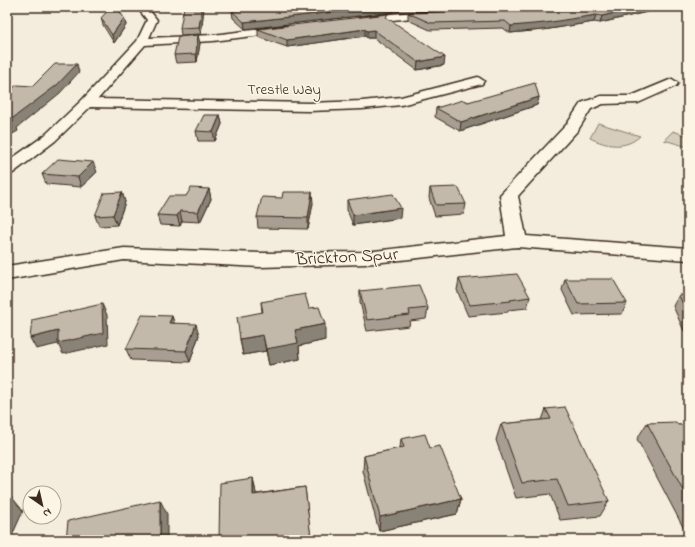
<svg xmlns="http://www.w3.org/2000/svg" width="695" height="547" font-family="'Indie Flower',sans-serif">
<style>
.green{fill:#d6cdbd;stroke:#887c6e}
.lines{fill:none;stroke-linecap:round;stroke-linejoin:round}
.minor-casing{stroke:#3b2a1e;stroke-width:3}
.minor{fill:#fcf5e5;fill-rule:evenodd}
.wall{fill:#a89f92;stroke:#3b2a1e}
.shaded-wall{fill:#888277;stroke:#3b2a1e}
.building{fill:#c3b9aa;stroke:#3b2a1e}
.labels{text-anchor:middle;stroke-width:3;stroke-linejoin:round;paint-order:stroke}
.far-street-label{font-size:15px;fill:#3b2a1e;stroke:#fcf5e5}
.street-label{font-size:18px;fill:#3b2a1e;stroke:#fcf5e5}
</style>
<rect width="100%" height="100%" fill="#f4eddd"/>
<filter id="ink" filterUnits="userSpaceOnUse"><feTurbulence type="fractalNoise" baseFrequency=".025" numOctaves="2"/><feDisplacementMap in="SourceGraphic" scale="8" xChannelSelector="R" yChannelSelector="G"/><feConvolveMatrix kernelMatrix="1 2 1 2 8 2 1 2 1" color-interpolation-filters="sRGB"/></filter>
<g filter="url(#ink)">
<g class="green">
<path d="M598,123L640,136C625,150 606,146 590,138Z"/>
<polygon points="673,131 688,136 688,147 664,140"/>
</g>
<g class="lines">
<defs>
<g id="minor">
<polygon points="137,7 147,7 157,20 149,38 213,35 286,26 291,29 286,32 213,41 145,45 98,99 309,103 362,101 401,97 478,77 484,81 482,84 401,105 362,109 309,111 90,107 55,141 13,173 7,175 7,162 45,135 82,100 137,41 147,20"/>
<polygon points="413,12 437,12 442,15 437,18 413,18 360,23 355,20 360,17"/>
<polygon points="672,79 678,83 676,86 638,103 603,104 591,109 578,130 518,196 526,236 688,248 688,260 517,247 365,264 260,267 124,260 7,280 7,266 124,248 260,253 365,252 506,236 500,195 567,124 581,103 601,96 631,96"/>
</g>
</defs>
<use href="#minor" class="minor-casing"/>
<use href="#minor" class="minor"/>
</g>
<g class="wall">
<polygon points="204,7 201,34 181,35 180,28"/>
<polygon points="261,7 550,7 393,12 245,29 233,18 232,11"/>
<polygon points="668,7 600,23 594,22 543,30 510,33 503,28 430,30 408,20 408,13"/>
<polygon points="101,18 124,18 126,25 114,43 103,25"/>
<polygon points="387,18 444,65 417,70 374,38 367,38 365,36 287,47 258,37 258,29"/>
<polygon points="200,43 197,62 176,63 174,55"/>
<polygon points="539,97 537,105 460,131 435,117 436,108 468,102"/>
<polygon points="220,115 222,124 215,141 198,141 196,131"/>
<polygon points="97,172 81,187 46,184 42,174"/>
<polygon points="430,188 466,204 464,214 435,216 429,198"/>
<polygon points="209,189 211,199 200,222 182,221 180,226 160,225 157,215 186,196"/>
<polygon points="122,192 125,202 117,225 99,226 95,216"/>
<polygon points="347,200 400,218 353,225 347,210"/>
<polygon points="313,203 308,229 258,228 257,217"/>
<polygon points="459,279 530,297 527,308 508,310 508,312 468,316 457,290"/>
<polygon points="565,279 627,303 622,314 574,315 562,290"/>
<polygon points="360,291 428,308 426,319 410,321 409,326 367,331 360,302"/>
<polygon points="679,295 688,296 688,332 684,331 673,306"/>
<polygon points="261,302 309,308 325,340 299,346 300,359 269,365 266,351 243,355 240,339 262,312"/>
<polygon points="172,316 174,323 199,335 190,362 131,360 126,349"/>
<polygon points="546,409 609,501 600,516 560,520 550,494 516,498 496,440 501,424 542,420"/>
<polygon points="647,423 678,425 688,425 688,528 684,529 637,439"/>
<polygon points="401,439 430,448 461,499 457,514 379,531 363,471 364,456 400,448"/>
<polygon points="253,478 256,494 305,487 311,540 219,540"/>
</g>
<g class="shaded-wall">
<polygon points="99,7 108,7 100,10"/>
<polygon points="202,7 204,7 201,34 199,27"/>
<polygon points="378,7 393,7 393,12 245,29 244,22"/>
<polygon points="641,7 668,7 600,23 602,16"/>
<polygon points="596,15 594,22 543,30 510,33 511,26"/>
<polygon points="124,18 126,25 114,43 112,35"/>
<polygon points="365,29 365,36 287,47 287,40"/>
<polygon points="374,30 374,38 367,38 367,31"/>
<polygon points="198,35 200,43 197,62 196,54"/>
<polygon points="445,57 444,65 417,70 418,62"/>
<polygon points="77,64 79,72 60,93 17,128 18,131 7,137 7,126 9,121"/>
<polygon points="539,97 537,105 460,131 461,122"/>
<polygon points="220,115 222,124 215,141 213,132"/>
<polygon points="93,162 97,172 81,187 78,177"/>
<polygon points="209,189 211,199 200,222 198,212"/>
<polygon points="122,192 125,202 117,225 113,215"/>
<polygon points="312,192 313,203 308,229 308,218"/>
<polygon points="401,208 400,218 353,225 353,215"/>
<polygon points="180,211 182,221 180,226 177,216"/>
<polygon points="7,212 9,216 11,240 7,241"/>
<polygon points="102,304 107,315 108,344 63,354 58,344 36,349 30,338 58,331"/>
<polygon points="172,316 175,327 169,323"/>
<polygon points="196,324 199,335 190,362 186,351"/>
<polygon points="325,324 325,340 299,346 300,359 269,365 266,349 295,330"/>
<polygon points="263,335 266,351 243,355 240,339"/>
<polygon points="253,478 256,493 257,510 253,495"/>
<polygon points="11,496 23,511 10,540 7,540 7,505"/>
<polygon points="461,499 457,514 379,531 380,517"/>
<polygon points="160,500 167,514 167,540 160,540"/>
</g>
<g class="building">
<polygon points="111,7 117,7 124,18 112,35 101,18"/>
<polygon points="184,7 202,7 199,27 180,28"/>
<polygon points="261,7 378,7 244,22 232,11"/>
<polygon points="556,7 641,7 602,16 596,15 545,23 511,26 505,21 431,23 408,13 535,9"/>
<polygon points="388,14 386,17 445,57 418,62 374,30 367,31 365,29 287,40 258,29"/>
<polygon points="198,35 196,54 174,55 178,37"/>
<polygon points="55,64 77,64 57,85 9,121 14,121 7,126 7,92 17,85 33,86"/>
<polygon points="535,83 539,97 461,122 436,108 463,100 468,102"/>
<polygon points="204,115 220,115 213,132 196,131"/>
<polygon points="58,159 93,162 78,177 42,174"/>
<polygon points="458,187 466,204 436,205 430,188"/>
<polygon points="191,188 209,189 198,212 180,211 177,216 157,215 169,196 186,196"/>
<polygon points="122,192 113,215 95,216 104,193"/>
<polygon points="283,192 312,192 308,218 257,217 262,197 282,198"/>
<polygon points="393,194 401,208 353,215 347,200"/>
<polygon points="517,274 530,297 510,300 511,301 470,305 459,279"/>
<polygon points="565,279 613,279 627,303 578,304"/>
<polygon points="419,285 428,308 409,310 410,315 367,320 360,291"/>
<polygon points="305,294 309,308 319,307 325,324 295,330 298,343 266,349 263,335 240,339 237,317 263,312 261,302"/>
<polygon points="679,295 688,296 688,316"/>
<polygon points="102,304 103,333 58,343 58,331 30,338 32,320"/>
<polygon points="142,315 172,316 169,323 196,324 186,351 126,349"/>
<polygon points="565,407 609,501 568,506 557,479 522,483 501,424 551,419 546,409"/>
<polygon points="676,422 678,425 688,425 688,499 647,423"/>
<polygon points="425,434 430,448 440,446 461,499 380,517 364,456 404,447 401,439"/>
<polygon points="253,478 253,495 305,487 311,538 298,540 219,540 220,483"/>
<polygon points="7,496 11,496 7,505"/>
<polygon points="160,500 160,540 66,540 68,521"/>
</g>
</g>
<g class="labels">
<g class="far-street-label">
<text x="284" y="94">Trestle Way</text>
</g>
<g class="street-label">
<text transform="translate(347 256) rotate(-3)" y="6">Brickton Spur</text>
</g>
</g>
<rect width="695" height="547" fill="none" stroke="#fcf5e5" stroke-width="24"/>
<rect x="12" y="12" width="671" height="523" fill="none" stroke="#3b2a1e" stroke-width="1.5" filter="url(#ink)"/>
<g transform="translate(42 505) rotate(146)"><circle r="19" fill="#fcf5e5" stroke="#afa495"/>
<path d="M0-3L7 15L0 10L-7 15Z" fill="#3b2a1e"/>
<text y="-6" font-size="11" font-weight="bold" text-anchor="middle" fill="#3b2a1e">N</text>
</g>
</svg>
